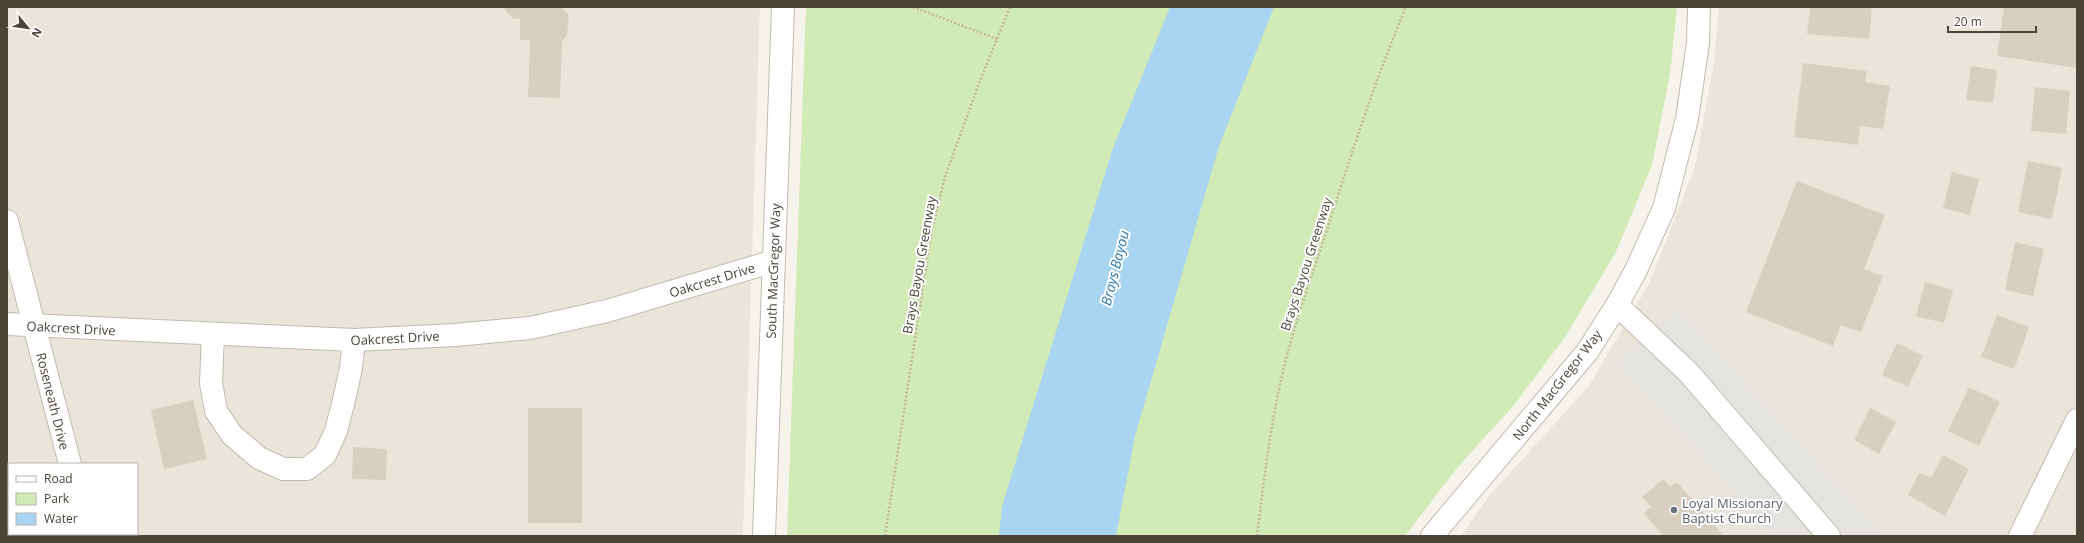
<svg xmlns="http://www.w3.org/2000/svg" width="2084" height="543" font-family="'Open Sans',sans-serif">
<style>
.residential{fill:#eae5da;fill-rule:evenodd}
.green{fill:#d2eab5}
.parking{fill:#e5e3e0}
.water{fill:#a9d4f2}
.building{fill:#d8cfc1}
.lines{fill:none;stroke-linecap:round;stroke-linejoin:round}
.minor-casing{stroke:#c2bbae;stroke-width:24}
.path{stroke:#c4b79f;stroke-width:2.5;stroke-dasharray:2 2;stroke-linecap:butt}
.minor{stroke:#fff;stroke-width:22}
.worship-dot{fill:#6b7280;stroke:#fff;stroke-width:1.5}
.labels{text-anchor:middle;stroke-width:4;stroke-linejoin:round;paint-order:stroke}
.street-label{font-size:13px;fill:#4b4439;stroke:#fff}
.worship-label{font-size:13px;fill:#5b616d;stroke:#fff;text-anchor:start}
.water-label{font-size:14px;font-style:italic;fill:#2e7ab2;stroke:#fff}
</style>
<rect width="100%" height="100%" fill="#f6f3ec"/>
<g class="residential">
<path d="M7,7H760L743,536H7ZM9,464H137V534H9Z"/>
<polygon points="1719,7 2077,7 2077,536 1461,536 1488,497 1588,387 1650,282 1695,166 1714,62"/>
</g>
<polygon class="green" points="806,7 1677,7 1670,74 1652,165 1616,252 1565,337 1514,405 1457,468 1405,536 787,536"/>
<polygon class="parking" points="1678,307 1885,536 1773,536 1616,363"/>
<polygon class="water" points="1170,7 1274,7 1219,146 1135,436 1116,536 999,536 1002,506 1113,148"/>
<g class="building">
<polygon points="505,7 561,7 569,15 567,36 562,41 560,98 528,97 530,40 520,40 520,19 514,19 505,10"/>
<polygon points="1810,7 1872,7 1869,39 1807,34"/>
<polygon points="2004,7 2077,7 2077,68 1997,56"/>
<polygon points="1803,63 1867,71 1865,82 1890,86 1883,129 1860,126 1858,145 1794,137"/>
<polygon points="1971,66 1997,70 1993,103 1966,100"/>
<polygon points="2035,87 2070,91 2066,134 2031,131"/>
<polygon points="2028,161 2062,168 2052,219 2018,212"/>
<polygon points="1952,172 1979,179 1970,215 1943,208"/>
<polygon points="1797,181 1885,215 1864,269 1883,276 1861,332 1841,325 1833,346 1746,312"/>
<polygon points="2015,242 2044,249 2033,296 2005,290"/>
<polygon points="1925,282 1953,290 1944,323 1916,316"/>
<polygon points="1997,315 2029,327 2014,369 1981,357"/>
<polygon points="1897,343 1923,356 1908,387 1882,375"/>
<polygon points="1969,387 2000,402 1979,446 1948,431"/>
<polygon points="193,400 207,459 164,469 151,410"/>
<rect x="528" y="408" width="54" height="115"/>
<polygon points="1870,408 1896,422 1879,454 1854,440"/>
<polygon points="353,447 387,449 386,480 352,479"/>
<polygon points="1943,455 1969,469 1945,516 1908,495 1919,473 1931,478"/>
<polygon points="1663,479 1670,487 1677,482 1724,536 1663,536 1644,513 1651,507 1642,497"/>
</g>
<g class="lines">
<defs>
<g id="minor">
<polyline points="7,221 70,464"/>
<polyline points="1617,305 1689,373 1829,536"/>
<polyline points="7,324 354,340 455,335 530,328 607,311 774,261"/>
<polyline points="213,334 211,383 216,411 232,435 259,458 283,469 307,469 325,455 336,431 344,400 351,368 354,340"/>
<polyline points="88,534 88,536"/>
<polyline points="764,536 783,7"/>
<polyline points="1432,536 1587,352 1617,305 1636,270 1664,208 1687,119 1698,43 1699,7"/>
<polyline points="2020,536 2077,420"/>
</g>
</defs>
<use href="#minor" class="minor-casing"/>
<g class="path">
<polyline points="913,7 997,39"/>
<polyline points="885,536 931,234 945,177 978,86 1010,7"/>
<path d="M1257,536C1264,481 1270,426 1283,371C1295,321 1313,273 1329,224C1352,151 1376,78 1406,7"/>
</g>
<use href="#minor" class="minor"/>
</g>
<circle class="worship-dot" cx="1674" cy="510" r="4"/>
<g class="labels">
<g class="street-label">
<text transform="translate(1306 264) rotate(-72)" y="5">Brays Bayou Greenway</text>
<text transform="translate(919 265) rotate(-80)" y="5">Brays Bayou Greenway</text>
<text transform="translate(773 271) rotate(-88)" y="5">South MacGregor Way</text>
<text transform="translate(712 280) rotate(-17)" y="5">Oakcrest Drive</text>
<text transform="translate(71 328) rotate(3)" y="5">Oakcrest Drive</text>
<text transform="translate(395 338) rotate(-3)" y="5">Oakcrest Drive</text>
<text transform="translate(1557 385) rotate(-52)" y="5">North MacGregor Way</text>
<text transform="translate(53 401) rotate(76)" y="5">Roseneath Drive</text>
</g>
<g class="worship-label">
<text x="1682" y="508">Loyal Missionary<tspan x="1682" dy="15">Baptist Church</tspan></text>
</g>
<g class="water-label">
<text transform="translate(1115 268) rotate(-76)" y="5">Brays Bayou</text>
</g>
</g>
<rect width="2084" height="543" fill="none" stroke="#4b4439" stroke-width="16"/>
<rect x="8" y="463" width="130" height="72" fill="#ffffff" stroke="#b7b4b0"/>
<rect x="16" y="476" width="20" height="6" fill="#ffffff" stroke="#b7b4b0"/>
<text x="44" y="483" font-size="12" fill="#4b4439">Road</text>
<rect x="16" y="493" width="20" height="12" fill="#d2eab5" stroke="#b7b4b0"/>
<text x="44" y="503" font-size="12" fill="#4b4439">Park</text>
<rect x="16" y="513" width="20" height="12" fill="#a9d4f2" stroke="#b7b4b0"/>
<text x="44" y="523" font-size="12" fill="#4b4439">Water</text>
<g transform="translate(28 28) rotate(119)" stroke="#ffffff" stroke-width="3" paint-order="stroke">
<path d="M0-3L7 15L0 10L-7 15Z" fill="#4b4439"/>
<text y="-6" font-size="11" font-weight="bold" text-anchor="middle" fill="#4b4439">N</text>
</g>
<path d="M1948 26v6h88v-6" fill="none" stroke="#4b4439" stroke-width="2"/>
<text x="1954" y="26" font-size="12" fill="#4b4439" stroke="#ffffff" stroke-width="3" paint-order="stroke">20 m</text>
</svg>
